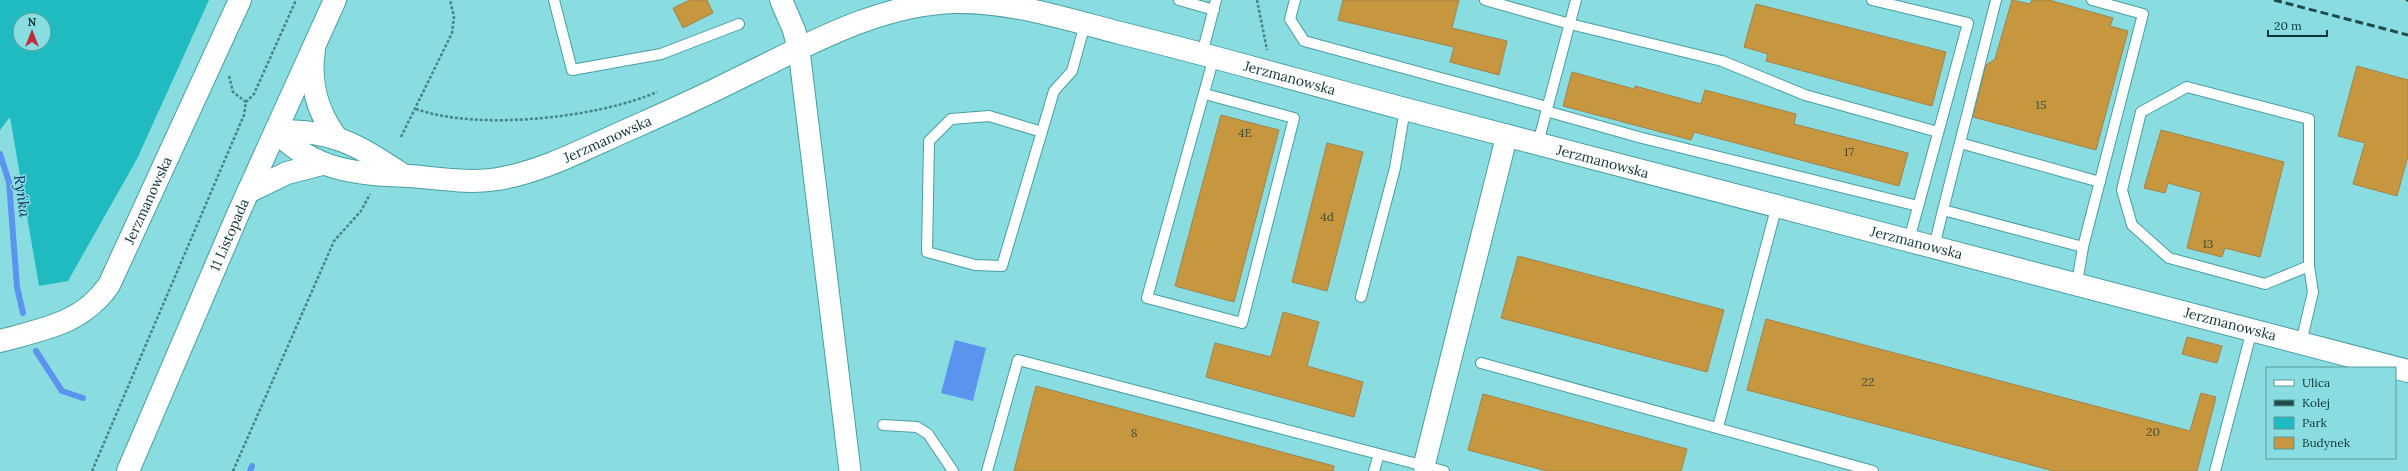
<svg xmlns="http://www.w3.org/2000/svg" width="2408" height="471" font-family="Lora,serif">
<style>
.green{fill:#20bbc1;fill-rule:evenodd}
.water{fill:#5b94ef}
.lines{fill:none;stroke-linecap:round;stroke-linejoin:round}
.stream{stroke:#5b94ef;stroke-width:6}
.building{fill:#c7973f;stroke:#a3824d}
.service-casing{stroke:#499ea1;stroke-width:12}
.minor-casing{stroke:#499ea1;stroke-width:23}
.tertiary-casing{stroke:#499ea1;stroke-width:24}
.primary-casing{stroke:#499ea1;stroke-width:24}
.path{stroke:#488385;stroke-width:2.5;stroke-dasharray:3 2;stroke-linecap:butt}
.service{stroke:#fff;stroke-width:10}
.minor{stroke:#fff;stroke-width:21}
.tertiary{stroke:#fff;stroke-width:22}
.primary{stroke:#fff;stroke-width:22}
.rail{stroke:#1f4b4c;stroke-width:3;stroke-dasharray:8 4;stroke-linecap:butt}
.labels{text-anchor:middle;stroke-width:3;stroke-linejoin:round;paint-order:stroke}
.number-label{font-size:12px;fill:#3c4c37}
.street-label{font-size:14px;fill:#0e3334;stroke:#89dde0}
.water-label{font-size:15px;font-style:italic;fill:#10356d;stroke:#89dde0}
</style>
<rect width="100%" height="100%" fill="#89dde0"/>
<path class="green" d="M0,0H209L137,159L68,281L39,286L10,117L0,130ZM20,20H44V44H20Z"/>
<polygon class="water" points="955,340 986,348 973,401 941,393"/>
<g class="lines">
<g class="stream">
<polyline points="0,154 9,182 17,287 23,313"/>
<polyline points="36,351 62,391 83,398"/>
<polyline points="250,471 252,466"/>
</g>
</g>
<g class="building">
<polygon points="690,0 707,0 713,13 683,28 673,8"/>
<polygon points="1343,0 1459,0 1452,28 1507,41 1499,75 1450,62 1454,47 1338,20"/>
<polygon points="2012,0 2030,4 2032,0 2049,0 2113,18 2110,26 2128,31 2096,150 1973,117 1986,65 1995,59"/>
<polygon points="1756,4 1946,52 1932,106 1766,61 1768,54 1744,47"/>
<polygon points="2357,66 2408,80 2408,156 2397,196 2353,184 2365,143 2338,136"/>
<polygon points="1572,72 1634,89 1635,86 1701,104 1705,90 1796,114 1794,124 1908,153 1899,186 1694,132 1691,140 1563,106"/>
<polygon points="1221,115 1279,130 1234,302 1175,286"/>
<polygon points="2161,130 2284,162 2260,257 2225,248 2222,257 2187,248 2201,192 2168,183 2165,193 2144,188"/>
<polygon points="1327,143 1363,152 1327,291 1292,282"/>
<polygon points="1518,256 1724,310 1707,372 1501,318"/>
<polygon points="1283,312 1319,322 1307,366 1363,382 1354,417 1206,377 1215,343 1271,357"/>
<polygon points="1766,319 2190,431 2201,393 2216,397 2197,471 2054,471 1747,390"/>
<polygon points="2187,337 2222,346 2217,363 2182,354"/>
<polygon points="1036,386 1334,466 1333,471 1014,471"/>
<polygon points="1483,394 1687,449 1681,471 1547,471 1468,450"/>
</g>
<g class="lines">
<defs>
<g id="service">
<polyline points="554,0 572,70 661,54 739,24"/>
<polyline points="1179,0 1214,10"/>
<polyline points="1295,0 1290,19 1304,41 1547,107"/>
<polyline points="1485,0 1570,24 1722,61 1805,95 1938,132"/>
<polyline points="1872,0 1968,23 1909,240"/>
<polyline points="1996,0 1943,210 2083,247"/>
<polyline points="1202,54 1216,0"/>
<polyline points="1205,94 1294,118 1242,323 1147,298 1214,57"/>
<polyline points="1546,111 1642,138 1918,206"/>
<polyline points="1042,132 989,116 951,119 929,141 927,252 975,265 1002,266 1054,91 1072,71 1085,24"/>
<polyline points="1538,143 1576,0"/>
<polyline points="1960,143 2100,182"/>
<polyline points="1934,247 1943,210"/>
<polyline points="2077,283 2083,247 2143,14 2092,0"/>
<polyline points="1361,297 1395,168 1405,109"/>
<polyline points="2301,343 2313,292 2309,266 2309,119 2187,87 2141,112 2122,190 2132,225 2169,258 2265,284 2309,266"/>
<polyline points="1481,363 1873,471"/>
<polyline points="883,425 917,427 928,434 953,471"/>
<polyline points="1718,427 1777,205"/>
<polyline points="987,471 1018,360 1444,471"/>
<polyline points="1374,471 1379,454"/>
<polyline points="2215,471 2252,330"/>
</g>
<g id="minor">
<polyline points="799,50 850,471"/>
<polyline points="1424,466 1507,135"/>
</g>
<g id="tertiary">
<polyline points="781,0 794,30 799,50"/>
<path d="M314,49C309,82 316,110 336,137"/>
<path id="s1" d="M276,131C314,171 356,174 409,176C438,178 469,184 498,179C535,173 570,156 603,141C647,121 692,102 735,80C804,47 876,4 955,2C1011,1 1066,19 1120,33C1214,56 1307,83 1401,108C1736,198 2073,281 2408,371"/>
<path d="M276,131C334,130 356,144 403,175"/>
<polyline points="248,192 287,173 322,164"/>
<path id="s2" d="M0,341C43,329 82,324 109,285L240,0"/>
</g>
<g id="primary">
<path id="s3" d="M128,471L238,214L335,0"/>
</g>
</defs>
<use href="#service" class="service-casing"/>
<use href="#minor" class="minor-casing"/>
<use href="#tertiary" class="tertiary-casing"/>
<use href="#primary" class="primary-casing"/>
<g class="path">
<polyline points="1257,0 1267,50"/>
<polyline points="229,76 233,92 246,102"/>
<path d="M416,109C478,131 597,118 657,92"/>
<polyline points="401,137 452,33 454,17 450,0"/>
<polyline points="92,471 244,115 246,102 254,94 296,0"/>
<polyline points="233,471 334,241 361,211 370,194"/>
</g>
<use href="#service" class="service"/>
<use href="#minor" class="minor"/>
<use href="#tertiary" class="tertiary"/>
<use href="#primary" class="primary"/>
<g class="rail">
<polyline points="2274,0 2408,35"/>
<polyline points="2406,0 2408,0"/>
</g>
</g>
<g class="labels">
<g class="number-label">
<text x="2041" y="109">15</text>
<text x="1245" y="137">4E</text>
<text x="1849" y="156">17</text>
<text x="1327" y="221">4d</text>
<text x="2208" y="248">13</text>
<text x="1868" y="386">22</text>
<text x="2153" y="436">20</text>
<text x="1134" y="437">8</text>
</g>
<g class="street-label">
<text dy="5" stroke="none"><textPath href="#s1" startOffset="1071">Jerzmanowska</textPath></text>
<text dy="5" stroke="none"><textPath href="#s1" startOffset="351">Jerzmanowska</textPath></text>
<text dy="5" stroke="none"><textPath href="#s1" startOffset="1395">Jerzmanowska</textPath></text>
<text dy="5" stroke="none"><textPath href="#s2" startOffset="219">Jerzmanowska</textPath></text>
<text dy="5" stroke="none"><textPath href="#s3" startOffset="257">11 Listopada</textPath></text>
<text dy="5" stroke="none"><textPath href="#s1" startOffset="1719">Jerzmanowska</textPath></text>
<text dy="5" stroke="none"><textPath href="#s1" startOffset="2043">Jerzmanowska</textPath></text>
</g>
<g class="water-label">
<text transform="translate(22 196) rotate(82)" y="5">Ryńka</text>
</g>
</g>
<rect x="2266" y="367" width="130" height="92" fill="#89dde0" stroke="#58999b"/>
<rect x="2274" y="380" width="20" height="6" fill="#ffffff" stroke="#58999b"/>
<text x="2302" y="387" font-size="12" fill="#0e3334">Ulica</text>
<rect x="2274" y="400" width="20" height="6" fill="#1f4b4c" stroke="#58999b"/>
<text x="2302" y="407" font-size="12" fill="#0e3334">Kolej</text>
<rect x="2274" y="417" width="20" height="12" fill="#20bbc1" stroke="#58999b"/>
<text x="2302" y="427" font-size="12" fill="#0e3334">Park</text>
<rect x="2274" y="437" width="20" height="12" fill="#c7973f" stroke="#58999b"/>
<text x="2302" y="447" font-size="12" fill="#0e3334">Budynek</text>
<g transform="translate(32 32)"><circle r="19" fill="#89dde0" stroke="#58999b"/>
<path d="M0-3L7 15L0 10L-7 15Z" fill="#bd2c3f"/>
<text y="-6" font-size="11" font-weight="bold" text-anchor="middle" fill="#0e3334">N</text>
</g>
<path d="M2268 30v6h59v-6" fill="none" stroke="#0e3334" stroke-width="2"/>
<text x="2274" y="30" font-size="12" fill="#0e3334" stroke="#89dde0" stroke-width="3" paint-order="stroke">20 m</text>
</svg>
